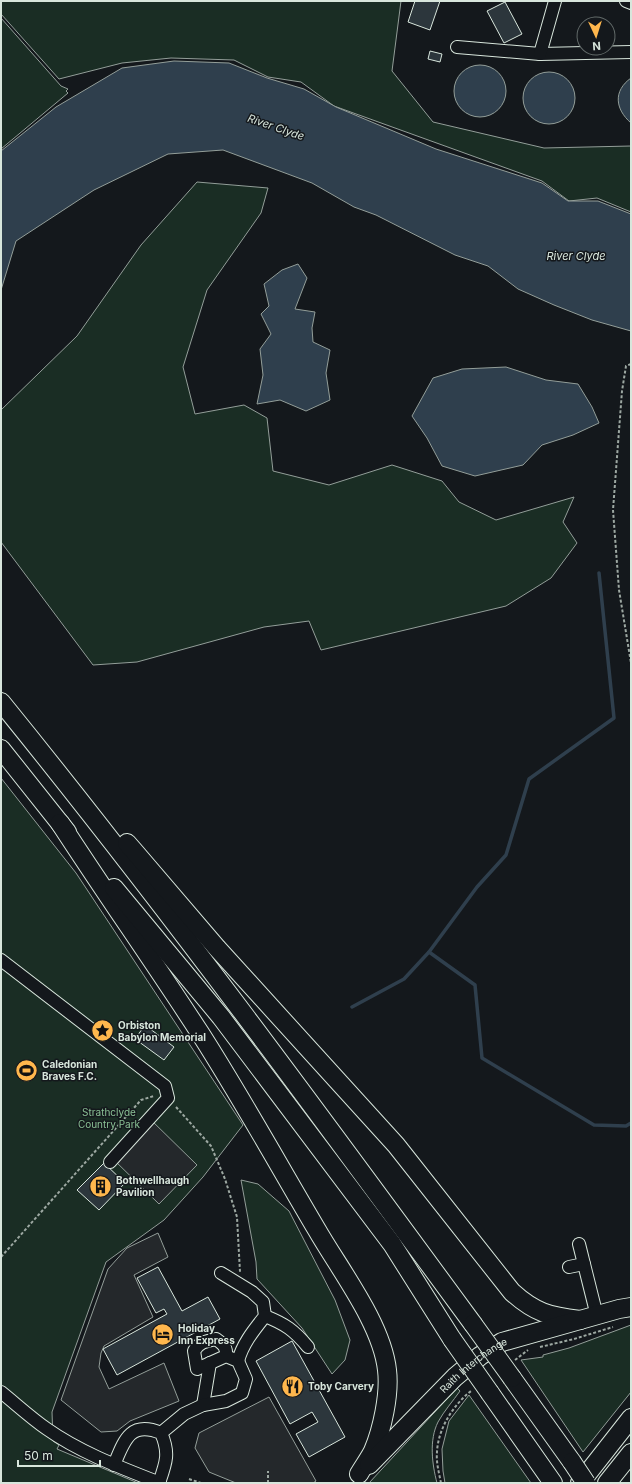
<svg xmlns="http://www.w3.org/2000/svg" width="632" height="1484" font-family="Inter,sans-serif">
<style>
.green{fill:#1a2d24;stroke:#939e99}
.parking{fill:#24282b;stroke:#939e99}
.water{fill:#2f3f4d;stroke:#939e99}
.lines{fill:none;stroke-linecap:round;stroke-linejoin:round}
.stream{stroke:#2f3f4d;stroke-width:3.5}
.building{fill:#2c363c;stroke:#d8e6dc}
.minor-casing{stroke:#d8e6dc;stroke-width:14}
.highway-casing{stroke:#d8e6dc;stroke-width:20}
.path{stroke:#9da8a2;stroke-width:2;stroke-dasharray:3 2;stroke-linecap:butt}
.minor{stroke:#14181c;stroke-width:12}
.highway{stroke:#14181c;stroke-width:18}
.highway-bridge-casing{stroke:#d8e6dc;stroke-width:20;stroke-linecap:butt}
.highway-bridge{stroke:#14181c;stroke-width:18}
.labels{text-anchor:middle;stroke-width:3;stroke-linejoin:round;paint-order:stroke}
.poi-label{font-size:10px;font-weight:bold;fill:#d8e6dc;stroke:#14181c;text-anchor:start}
.park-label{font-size:10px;fill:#8ac095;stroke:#14181c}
.street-label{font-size:10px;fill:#d8e6dc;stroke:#14181c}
.water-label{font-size:11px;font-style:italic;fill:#d8e6dc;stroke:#14181c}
</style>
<rect width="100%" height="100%" fill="#14181c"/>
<g class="green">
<polygon points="1,1 401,1 392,71 433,122 544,148 631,146 631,212 597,198 569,201 542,181 334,106 301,82 268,77 234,60 171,58 122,63 59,79 1,14"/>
<polygon points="1,18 61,86 68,89 66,91 68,93 1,149"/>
<polygon points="197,182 268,188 261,213 207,290 183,367 195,414 244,405 267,418 273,471 329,485 392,465 442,481 459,502 496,520 574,497 563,522 577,543 551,578 506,606 321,650 309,621 264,627 137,662 93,665 1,542 1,410 77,336 141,245"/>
<polygon points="1,778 76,873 243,1125 203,1177 164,1220 106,1262 52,1412 53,1441 59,1445 57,1449 138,1483 1,1483"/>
<polygon points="241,1180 258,1184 289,1211 335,1300 350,1340 345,1360 332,1374 302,1328 257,1279 256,1262"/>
<polygon points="631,1325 631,1392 583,1452 521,1360 543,1357 543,1355 569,1348"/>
<path d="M457,1388L460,1391C453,1401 444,1411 438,1422C429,1440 432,1464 437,1483H369Z"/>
<polygon points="469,1395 531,1483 445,1483 443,1471 442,1449 449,1421"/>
</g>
<g class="parking">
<polygon points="149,1118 197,1165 159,1204 111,1157"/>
<polygon points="158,1233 168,1257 134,1275 153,1317 104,1346 101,1353 99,1367 109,1389 164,1363 179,1401 130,1421 117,1431 101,1432 61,1400 108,1269 127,1248"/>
<polygon points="269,1397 316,1481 313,1483 236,1483 209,1472 195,1448 199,1433"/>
</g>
<g class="water">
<polygon points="174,61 229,63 267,78 304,89 336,107 436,149 542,183 568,201 598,201 631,214 631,331 592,320 554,305 518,289 488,266 455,255 376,215 354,207 312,183 223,150 168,154 94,190 16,241 1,290 1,151 56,107 122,68"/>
<circle cx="480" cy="91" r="26"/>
<circle cx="549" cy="98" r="26"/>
<path d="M631,78V123C615,109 613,91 631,78Z"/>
<polygon points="298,264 307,278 295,309 315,312 312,328 313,342 330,350 326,373 330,400 306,411 280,400 257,404 263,375 260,349 271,334 261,314 269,306 264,284 282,270"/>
<polygon points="506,367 546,380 578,384 592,407 599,423 573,435 542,445 523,465 475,476 442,466 427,438 412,416 433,378 462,369"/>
</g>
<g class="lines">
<g class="stream">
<polyline points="429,952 475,985 482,1058 594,1125 626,1126 631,1123"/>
<polyline points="352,1007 404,979 429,952 477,887 506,855 529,779 614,718 599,573"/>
</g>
</g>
<g class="building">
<polygon points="415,1 440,1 430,30 408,22"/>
<polygon points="505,2 522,34 504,43 487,11"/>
<polygon points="430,51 442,54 440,62 428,59"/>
<polygon points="145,1025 174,1047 164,1060 135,1039"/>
<polygon points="104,1163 125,1183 99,1210 77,1190"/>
<polygon points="158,1267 182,1311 208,1297 220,1319 117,1375 103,1349 167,1314 164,1309 156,1313 137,1278"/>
<polygon points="292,1341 345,1437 309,1457 296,1434 318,1422 312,1412 290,1424 256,1361"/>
</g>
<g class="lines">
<defs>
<g id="minor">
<polyline points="626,1 631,3"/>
<polyline points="457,47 540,54 631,52"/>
<polyline points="540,54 555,1"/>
<polyline points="1,960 165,1086 168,1098 110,1162"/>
<polyline points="579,1244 597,1316"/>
<polyline points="569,1267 584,1264"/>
<path d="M221,1273L252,1292L263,1302L265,1316C254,1330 243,1343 238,1361"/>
<path d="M265,1316C285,1324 294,1330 308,1347"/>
<path d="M1,1392C16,1404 31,1418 47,1429C81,1453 122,1468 160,1483"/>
<polyline points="203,1405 210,1363"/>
<path d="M161,1433L184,1414L203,1405L226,1401L242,1393L246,1379L238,1361L226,1356L197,1369L194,1351C199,1342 206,1341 216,1339C223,1344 227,1347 226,1356"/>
<path d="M114,1465C124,1441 130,1420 161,1433C170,1453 166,1463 159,1483"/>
</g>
<g id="highway">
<path d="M1,702C165,904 319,1114 473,1324"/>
<polyline points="1,749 67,832"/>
<path d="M60,823C106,894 154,962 200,1033C241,1097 278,1164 317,1230C340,1270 382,1324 387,1370C390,1394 382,1430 373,1451C369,1459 363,1467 359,1474"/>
<path d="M127,843L134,851L217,948L396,1145L512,1292C535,1313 549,1316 580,1320"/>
<polyline points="114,888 221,1017 392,1244 452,1339"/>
<polyline points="512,1378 572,1462"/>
<polyline points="490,1393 553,1483"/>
<path id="s1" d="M369,1465L455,1377L480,1356L502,1342L619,1309L631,1307"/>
<polyline points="580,1483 631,1418"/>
<polyline points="607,1483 631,1453"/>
</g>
</defs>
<use href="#minor" class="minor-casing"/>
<use href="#highway" class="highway-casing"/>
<g class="path">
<polyline points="631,364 626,366 622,391 613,510 619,590 631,663"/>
<polyline points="176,1107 211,1146 225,1179 237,1217 240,1272"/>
<polyline points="121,1122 130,1124"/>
<polyline points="1,1257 141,1100 154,1096"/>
<polyline points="540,1347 574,1339 613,1327"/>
<polyline points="515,1360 528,1350"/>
<polyline points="189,1479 201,1483"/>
<polyline points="268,1483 268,1471"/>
<path d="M441,1483C439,1473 436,1462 437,1452C438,1429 453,1405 471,1391"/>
</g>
<use href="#minor" class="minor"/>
<use href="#highway" class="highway"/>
<defs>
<g id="highway-bridge">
<polyline points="473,1324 512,1378"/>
<polyline points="452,1339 490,1393"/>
<polyline points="572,1462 586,1483"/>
</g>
</defs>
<use href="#highway-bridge" class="highway-bridge-casing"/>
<use href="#highway-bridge" class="highway-bridge"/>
</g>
<defs>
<symbol id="sight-disc" viewBox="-11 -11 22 22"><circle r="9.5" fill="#ffb74d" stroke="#14181c"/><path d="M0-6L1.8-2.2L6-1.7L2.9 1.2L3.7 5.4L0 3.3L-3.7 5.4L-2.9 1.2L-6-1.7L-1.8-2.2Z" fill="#111"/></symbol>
<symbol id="stadium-disc" viewBox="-11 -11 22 22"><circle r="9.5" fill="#ffb74d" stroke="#14181c"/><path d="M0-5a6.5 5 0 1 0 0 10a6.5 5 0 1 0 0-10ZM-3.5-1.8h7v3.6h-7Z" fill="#111"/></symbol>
<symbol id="building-disc" viewBox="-11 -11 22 22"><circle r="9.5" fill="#ffb74d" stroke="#14181c"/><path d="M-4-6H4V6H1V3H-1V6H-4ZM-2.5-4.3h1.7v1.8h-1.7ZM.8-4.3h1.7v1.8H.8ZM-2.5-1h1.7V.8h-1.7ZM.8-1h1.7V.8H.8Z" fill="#111"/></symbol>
<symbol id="hotel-disc" viewBox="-11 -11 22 22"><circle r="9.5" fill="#ffb74d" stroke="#14181c"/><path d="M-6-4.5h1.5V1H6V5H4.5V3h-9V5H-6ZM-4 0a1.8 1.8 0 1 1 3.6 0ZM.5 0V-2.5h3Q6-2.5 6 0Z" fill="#111"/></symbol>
<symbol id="restaurant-disc" viewBox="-11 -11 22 22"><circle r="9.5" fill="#ffb74d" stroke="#14181c"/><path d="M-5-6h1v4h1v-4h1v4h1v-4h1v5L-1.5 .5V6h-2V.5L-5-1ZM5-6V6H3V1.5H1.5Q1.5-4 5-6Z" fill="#111"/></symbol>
</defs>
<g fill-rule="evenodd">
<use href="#sight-disc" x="90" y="1018" width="25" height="25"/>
<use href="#stadium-disc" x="14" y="1058" width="25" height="25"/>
<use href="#building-disc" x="88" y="1174" width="25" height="25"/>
<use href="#hotel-disc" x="150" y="1322" width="25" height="25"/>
<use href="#restaurant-disc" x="280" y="1374" width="25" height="25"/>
</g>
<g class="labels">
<g class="poi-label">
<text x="118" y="1029">Orbiston<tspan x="118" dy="12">Babylon Memorial</tspan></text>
<text x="42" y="1068">Caledonian<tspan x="42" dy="12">Braves F.C.</tspan></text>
<text x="116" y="1184">Bothwellhaugh<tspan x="116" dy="12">Pavilion</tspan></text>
<text x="178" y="1332">Holiday<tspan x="178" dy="12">Inn Express</tspan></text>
<text x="308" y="1390">Toby Carvery</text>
</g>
<g class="park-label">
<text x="109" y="1116">Strathclyde<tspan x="109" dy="12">Country Park</tspan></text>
</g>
<g class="street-label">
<text dy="4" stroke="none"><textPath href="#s1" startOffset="145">Raith Interchange</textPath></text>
</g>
<g class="water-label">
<text transform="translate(276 127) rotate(19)" y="4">River Clyde</text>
<text x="576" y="260">River Clyde</text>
</g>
</g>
<rect width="632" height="1484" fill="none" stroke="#d8e6dc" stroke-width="4"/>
<g transform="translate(596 36) rotate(176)"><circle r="19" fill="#14181c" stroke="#626a69"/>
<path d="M0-3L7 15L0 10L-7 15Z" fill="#ffb74d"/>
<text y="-6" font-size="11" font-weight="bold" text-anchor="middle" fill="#d8e6dc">N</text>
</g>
<path d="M18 1460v6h82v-6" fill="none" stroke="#d8e6dc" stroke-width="2"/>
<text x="24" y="1460" font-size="12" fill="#d8e6dc" stroke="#14181c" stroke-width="3" paint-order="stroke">50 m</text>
</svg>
